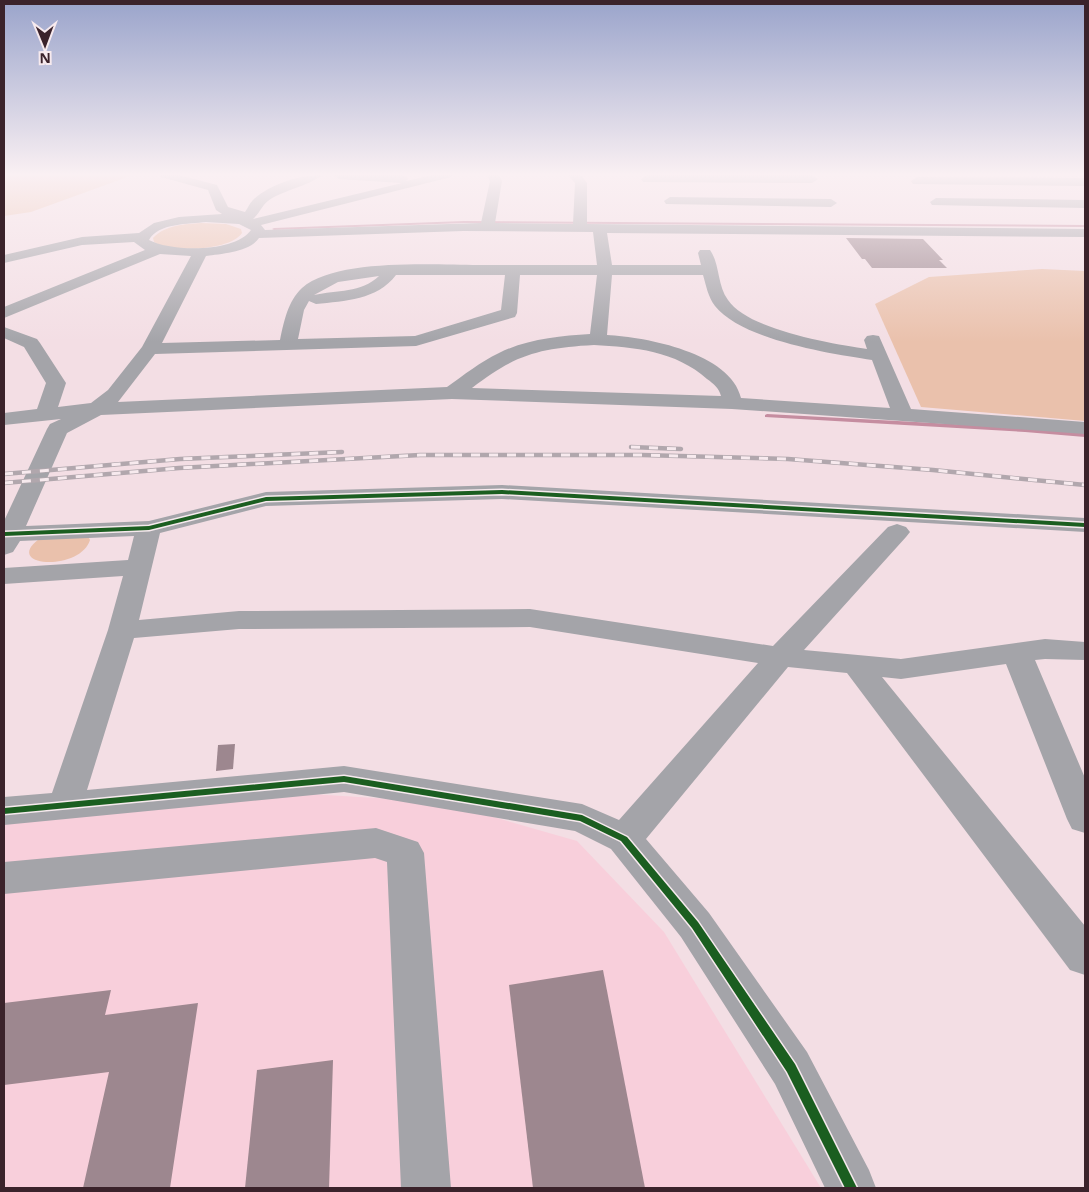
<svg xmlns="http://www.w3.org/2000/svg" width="1089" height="1192" font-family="'Noto Sans',sans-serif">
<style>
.built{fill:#f8cfdb}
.green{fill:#eac1ac}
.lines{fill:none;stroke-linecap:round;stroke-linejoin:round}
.stream{fill:#c58da0;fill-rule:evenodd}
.building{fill:#9d878f}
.minor{fill:#a4a4a9;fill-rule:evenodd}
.rail-casing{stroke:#b1a7ad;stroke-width:4.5}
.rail{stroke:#f7eaee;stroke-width:3;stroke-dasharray:9;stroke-linecap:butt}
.cycleway-casing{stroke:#f7eaee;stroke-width:3}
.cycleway{fill:#1b5e20;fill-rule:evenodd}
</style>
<rect width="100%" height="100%" fill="#f3dee4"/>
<polygon class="built" points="277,792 441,802 577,841 664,932 821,1188 4,1188 4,823"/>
<g class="green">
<polygon points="4,175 133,175 31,212 4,216"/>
<path d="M201,223L226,224L241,229L242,233C230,251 171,253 154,242L153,238C165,225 186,224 201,223Z"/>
<polygon points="1042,269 1085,271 1085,421 921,407 875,304 929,277"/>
<path d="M88,536L90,540C80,572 2,567 39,539Z"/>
</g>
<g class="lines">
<g class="stream">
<polygon points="464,221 1085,225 1085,227 464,223 274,230 272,229 274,228"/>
<polygon points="767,414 1025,428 1085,433 1085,437 1025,432 765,417 765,415"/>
</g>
</g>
<g class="building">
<polygon points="846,238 923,239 943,260 939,260 947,268 872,268 865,259 862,259"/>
<polygon points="235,744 233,769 216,771 218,745"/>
<polygon points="603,970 645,1188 533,1188 509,985"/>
<polygon points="111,990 105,1015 198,1003 170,1188 83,1188 109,1072 4,1085 4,1003"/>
<polygon points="333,1060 329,1188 245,1188 257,1070"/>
</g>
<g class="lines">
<g class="minor">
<path d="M159,175H179L217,185L228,207L245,212C248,208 249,204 253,200C270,184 299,175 322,175C312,184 287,190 274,197C261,204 262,211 253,219L402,183L339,179L333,175H402L406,176L408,179L406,181L432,175H453L451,177L261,225L265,230L481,223L490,181L487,175H499L502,181L495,223L573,224L575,183L568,175H581L587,183V224L1085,229V237L607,233L612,265H701L698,253L700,250H710C720,264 717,285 728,300C748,330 833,344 867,349L864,340L867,336L873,335L879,336L911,409L1085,422V434L732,409L452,399L101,415L67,433L26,526L149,521L266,492L502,485L1085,518V532L502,499L266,506L160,533L139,620L239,611L530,609L773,646L888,527L897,524L906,527L910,532L906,537L804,650L901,659L1045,639L1085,642V660L1045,659L1035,660L1085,778V833L1072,829L1067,819L1006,664L901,679L882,677L1085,926V975L1070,970L847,673L788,667L646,839L709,913L807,1052L869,1170L876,1188H825L775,1084L681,937L611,849L575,831L344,792L4,825V797L52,793L108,630L123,576L4,584V568L128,560L134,536L20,541L13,552L4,555V521L47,429L50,424L61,419L4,425V413L37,409L46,383L24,347L4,338V327L37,339L40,343L66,383L58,407L91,403L108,390L142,347L191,256L160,254L4,318V307L145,250L134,242L82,245L4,263V255L82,237L139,233L154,223L179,217L222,214L216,210L208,190L161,177ZM206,222L239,224L251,230C235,253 171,252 149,240C158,223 189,224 206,222ZM463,231L593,232L597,265C557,265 518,265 478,265C434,265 336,258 302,288C288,301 284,321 280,340L162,343L206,256C222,254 250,252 259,238ZM396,275H505L501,310L415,336L298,339L304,310L309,301L316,304C345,301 377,300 396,275ZM520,275H597L590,334C559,336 527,339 499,353C480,362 464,375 447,387L118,402L155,354L416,346L515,317L517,313ZM612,275H703C706,285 708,297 715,306C742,340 831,354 872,360L890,408L741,398C731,353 646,337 607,335ZM379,276C361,293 337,290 314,295L338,282ZM594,345C634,347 676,351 707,379C714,384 719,388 721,396L472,388C515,354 541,348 594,345ZM530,627L758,663L619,820L582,804L344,766L87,790L134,638L239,629Z"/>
<polygon points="647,175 812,175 818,179 812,183 643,182 641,179"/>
<polygon points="917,177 1085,178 1085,186 913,184 911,181"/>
<polygon points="670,197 831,199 837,203 831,207 666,204 664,201"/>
<polygon points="936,198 1085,200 1085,208 932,205 930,202"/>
<polygon points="376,828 418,842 424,853 451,1188 401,1188 387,862 375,858 4,894 4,862"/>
</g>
<defs>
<g id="rail">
<polyline points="631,447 681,449"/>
<polyline points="4,474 180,459 342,452"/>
<polyline points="4,483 179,468 420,455 642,455 788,459 933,470 1085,485"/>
</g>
</defs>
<use href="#rail" class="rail-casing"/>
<use href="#rail" class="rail"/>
<defs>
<g id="cycleway">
<polygon points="502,490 1085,523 1085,527 502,494 266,501 149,530 4,536 4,532 149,526 266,497"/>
<polygon points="344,776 582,815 627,837 698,922 795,1064 857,1188 845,1188 787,1072 692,928 621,841 580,821 344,782 4,814 4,808"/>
</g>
</defs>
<use href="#cycleway" class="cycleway-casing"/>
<use href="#cycleway" class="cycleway"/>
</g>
<linearGradient id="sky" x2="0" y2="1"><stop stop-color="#9aa4cb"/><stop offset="0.51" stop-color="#faf0f3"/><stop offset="1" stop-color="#faf0f3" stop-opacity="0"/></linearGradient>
<rect width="1089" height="342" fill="url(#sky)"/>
<rect width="1089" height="1192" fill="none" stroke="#3b232b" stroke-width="10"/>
<g transform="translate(45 45) rotate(179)" stroke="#f7eaee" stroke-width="4" paint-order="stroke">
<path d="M0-4L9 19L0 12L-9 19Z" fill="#3b232b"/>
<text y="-8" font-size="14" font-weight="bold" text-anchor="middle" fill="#3b232b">N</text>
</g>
</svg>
